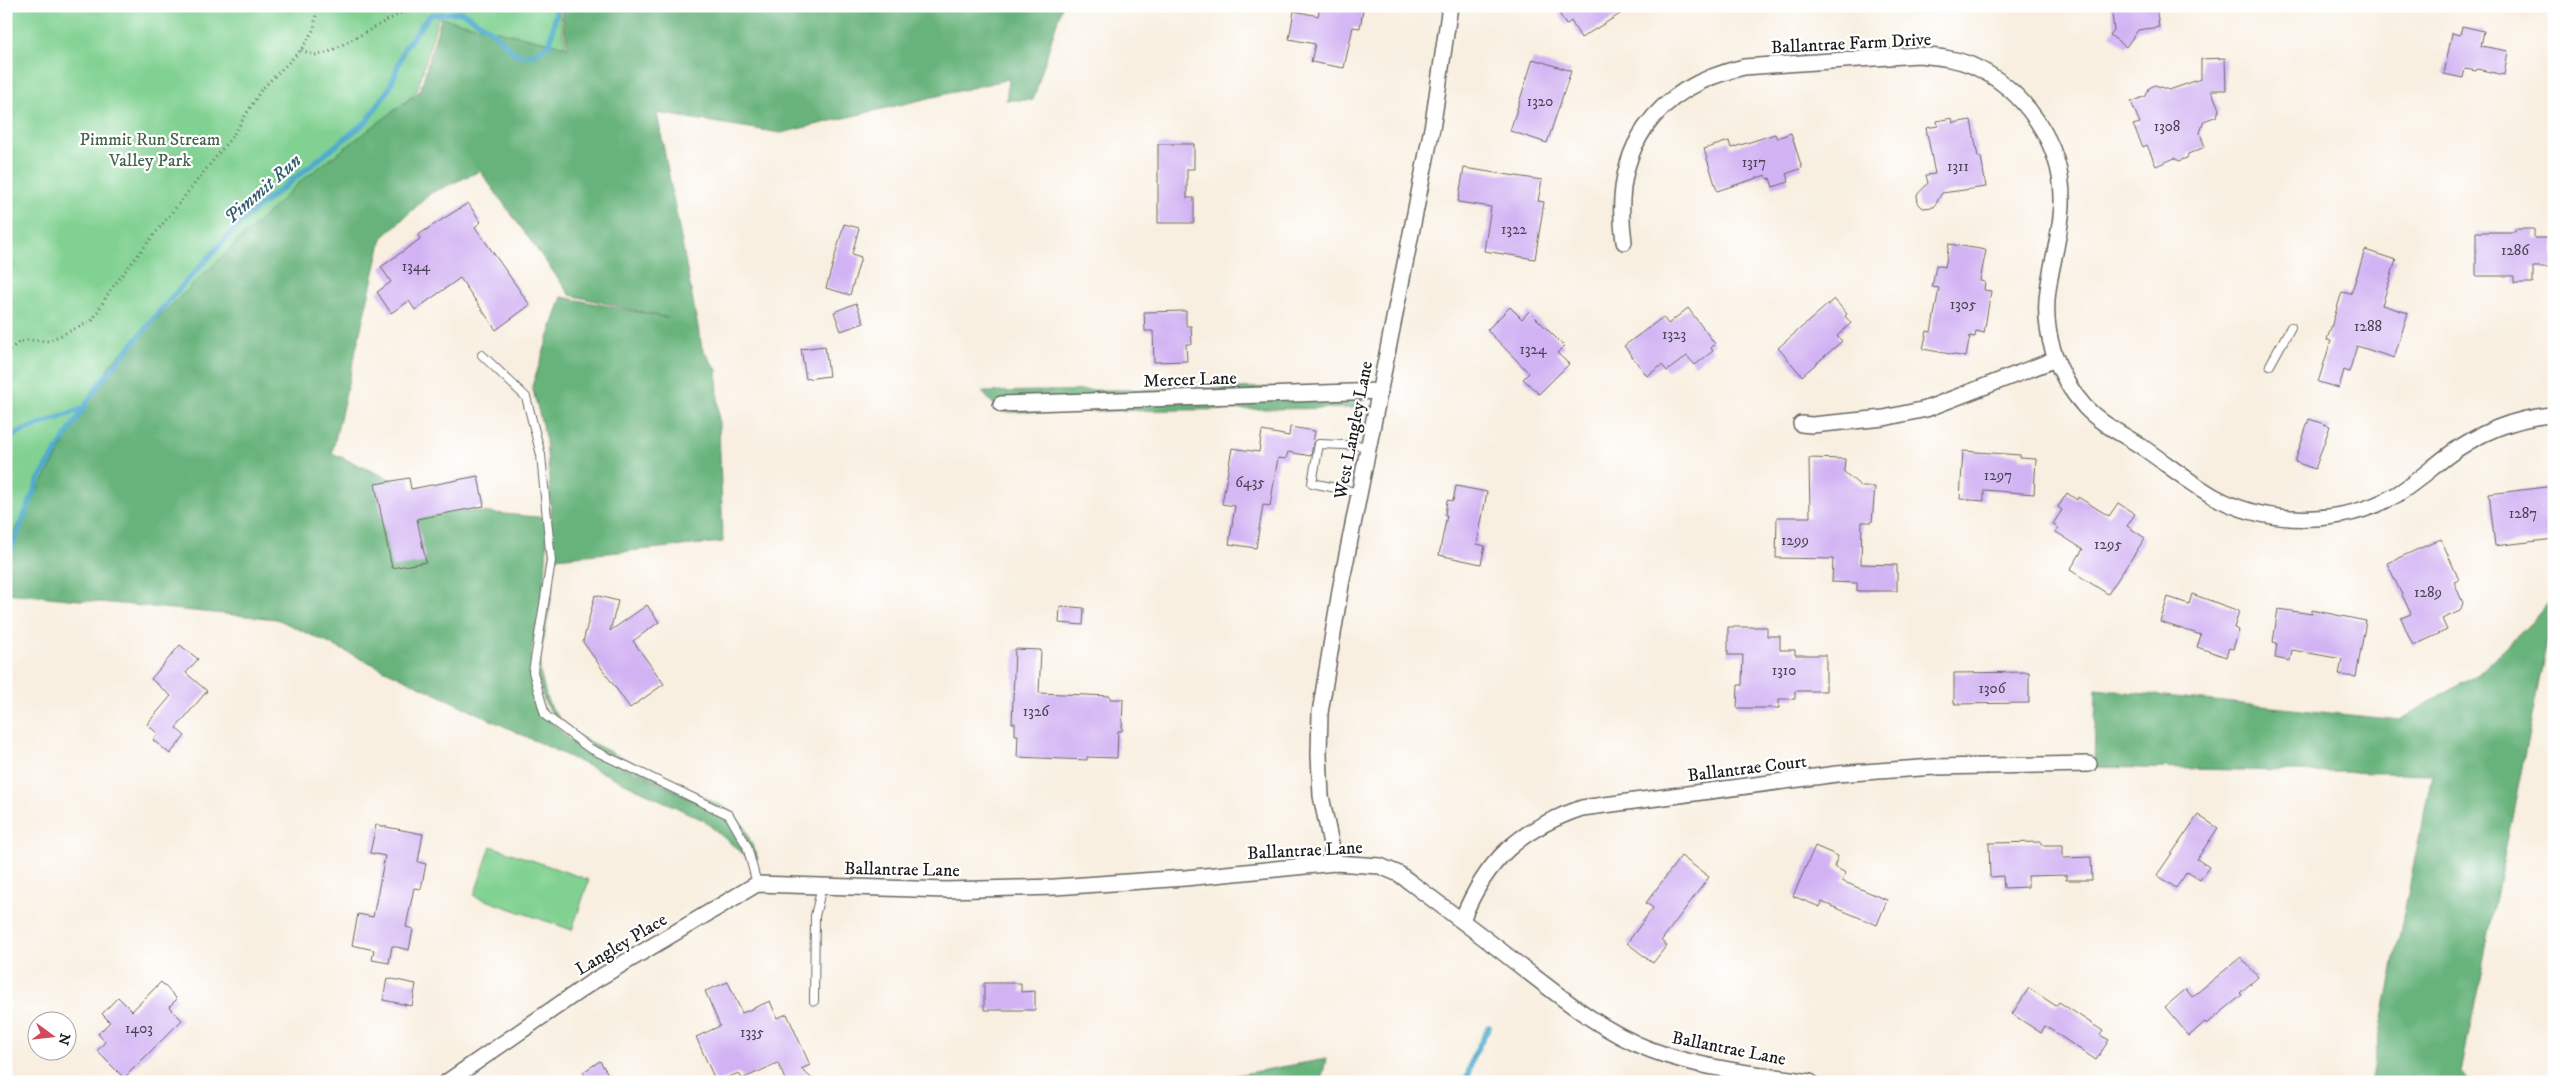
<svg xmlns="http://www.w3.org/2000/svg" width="2560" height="1088" font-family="'IM FELL DW Pica',serif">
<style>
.green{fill:#81d192;stroke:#4e7657}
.forest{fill:#68b37c;stroke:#42684c}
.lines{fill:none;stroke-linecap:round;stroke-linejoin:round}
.stream{stroke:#4fabcd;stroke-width:5.5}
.building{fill:#d1b2f3}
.service-casing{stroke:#696661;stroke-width:10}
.minor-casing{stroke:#696661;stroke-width:18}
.path{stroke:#696661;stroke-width:3;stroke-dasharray:1 4;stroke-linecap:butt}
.service{stroke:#fff;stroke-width:8}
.minor{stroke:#fff;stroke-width:15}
.labels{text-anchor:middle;stroke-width:4.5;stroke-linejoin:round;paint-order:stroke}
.number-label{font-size:15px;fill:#494252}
.street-label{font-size:18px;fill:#1c1c1c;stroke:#fff}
.park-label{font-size:18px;fill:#44644b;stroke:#fff}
.water-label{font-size:19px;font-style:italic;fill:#335c6c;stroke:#fff}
</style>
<rect width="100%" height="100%" fill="#fff"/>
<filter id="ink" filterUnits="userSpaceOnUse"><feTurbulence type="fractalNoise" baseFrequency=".02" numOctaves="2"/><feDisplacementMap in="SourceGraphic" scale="10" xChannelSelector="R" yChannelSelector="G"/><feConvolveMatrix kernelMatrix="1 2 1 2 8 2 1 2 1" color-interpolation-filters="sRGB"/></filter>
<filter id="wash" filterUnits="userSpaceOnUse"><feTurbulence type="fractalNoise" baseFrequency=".0096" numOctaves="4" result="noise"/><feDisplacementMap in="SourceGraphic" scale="20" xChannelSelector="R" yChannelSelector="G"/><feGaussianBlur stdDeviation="1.12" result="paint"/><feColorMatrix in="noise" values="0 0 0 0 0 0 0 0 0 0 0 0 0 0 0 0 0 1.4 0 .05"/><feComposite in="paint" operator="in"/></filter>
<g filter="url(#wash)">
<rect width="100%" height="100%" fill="#f8efe0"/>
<g class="green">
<polygon points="6,6 558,6 566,47 438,18 417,91 148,350 6,580"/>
<polygon points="491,846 589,880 572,930 474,896"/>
</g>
<g class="forest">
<path d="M560,6H1062L1033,100H1006L1009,79L781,133L657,113L702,348L717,370L723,542L555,558L551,600L540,657V671L547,700L555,713L575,734L588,741L730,810L744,826L758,859H753L737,823L586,745L561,727L544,701L536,672L551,551V505L546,440L532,386L562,297L668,318L570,295L480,171L431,193L382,238L332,453L458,510L548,518C547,545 546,572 542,599C540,618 533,637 531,656C528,689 546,719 570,740L725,817L734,825L749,859L703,820L277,619L6,593V545L111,363L301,181L420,91L441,18L568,47Z"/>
<polygon points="1363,386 1360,408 1001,412 982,392"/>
<polygon points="2554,596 2554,622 2551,621 2461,1073 2471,1082 2370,1082 2432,774 2094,767 2096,689 2399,720 2475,676 2529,625"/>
<polygon points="1326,1059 1321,1082 1198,1082"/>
</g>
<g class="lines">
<g class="stream">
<polyline points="6,441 19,432 84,408"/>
<polyline points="6,562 39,479 99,384 172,297 247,216 367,121 390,87 405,47 430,15 462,12 492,31 515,54 533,55 550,44 557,6"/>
<polyline points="1466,1082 1472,1059 1489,1027"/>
</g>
</g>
<g id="blocks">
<g class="building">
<polygon points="1320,6 1356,6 1355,9 1363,10 1360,28 1353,27 1344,68 1311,62 1315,44 1289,39 1294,11 1318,16"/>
<polygon points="1555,6 1633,6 1581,38 1571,21 1566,25"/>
<polygon points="2111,6 2156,6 2159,27 2138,30 2126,47 2110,35 2114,30"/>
<polygon points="2462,26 2484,31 2481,46 2508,51 2504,75 2477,69 2476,71 2465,69 2463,78 2444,74 2452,33 2460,35"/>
<polygon points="2225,58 2226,90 2211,90 2219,109 2217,116 2204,121 2200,133 2205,147 2188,154 2187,158 2179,161 2175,158 2156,166 2147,145 2143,147 2133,125 2140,123 2131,102 2146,96 2149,88 2155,85 2169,90 2201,79 2201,59"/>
<polygon points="1533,59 1571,71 1547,143 1510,131"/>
<polygon points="1952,118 1953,123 1971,120 1978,157 1981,157 1986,187 1942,193 1934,207 1923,208 1918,203 1917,195 1928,183 1926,175 1935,174 1926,128 1938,126 1937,121"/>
<polygon points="1791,133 1802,168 1786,174 1789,182 1773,187 1770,178 1767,179 1766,175 1717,191 1704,149 1729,141 1731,148 1775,134 1777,138"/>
<polygon points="1158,144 1194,144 1194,169 1187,169 1187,198 1194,198 1194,223 1158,223"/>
<polygon points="1464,168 1542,180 1538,201 1544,202 1535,259 1484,251 1491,207 1458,202"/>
<polygon points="468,203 481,222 475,227 530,305 496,330 460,278 415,310 409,301 391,313 377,292 391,282 381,267 420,239 418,235"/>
<polygon points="844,224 859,228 852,254 861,257 850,295 826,288"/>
<polygon points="2515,229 2534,229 2534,238 2554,238 2554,267 2533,267 2533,283 2514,283 2514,276 2476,276 2476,232 2515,232"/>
<polygon points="1949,244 1986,250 1980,281 1985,282 1984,290 1991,291 1984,333 1976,331 1975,337 1970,336 1966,357 1923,349 1927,331 1931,332 1939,288 1932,287 1936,265 1945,267"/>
<polygon points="2365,250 2396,260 2382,305 2408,313 2394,358 2357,346 2349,372 2344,370 2339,388 2318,382 2331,341 2327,340 2342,292 2351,294"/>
<polygon points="1834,299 1847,314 1845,316 1851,323 1837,336 1842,341 1802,376 1778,348"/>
<polygon points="856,303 864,323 841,331 834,312"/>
<polygon points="1510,307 1522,319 1529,311 1564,346 1557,353 1569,364 1539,394 1523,379 1529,373 1487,330"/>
<polygon points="1688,308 1715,344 1711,348 1713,351 1695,365 1687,356 1667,371 1662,365 1647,376 1624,346 1663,317 1668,324"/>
<polygon points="1186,311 1186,326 1191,326 1192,344 1186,344 1187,361 1154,362 1153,331 1145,331 1144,312"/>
<polygon points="825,346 829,376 806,379 801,349"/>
<polygon points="2309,419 2330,426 2315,469 2295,462"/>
<polygon points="1290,427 1315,431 1311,456 1288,452 1286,459 1278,458 1270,506 1263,505 1256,548 1229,544 1235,506 1222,504 1232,448 1259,452 1262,431 1289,436"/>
<polygon points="1963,451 2020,455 2020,458 2036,459 2034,494 1984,490 1984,501 1960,499"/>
<polygon points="1809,458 1845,459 1844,472 1862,487 1875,487 1872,522 1862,522 1861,564 1897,565 1897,591 1857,591 1857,583 1832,582 1833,559 1776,558 1777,517 1810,517"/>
<polygon points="478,476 484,506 417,519 426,562 392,568 375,484 409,478 411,489"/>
<polygon points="1456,486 1487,492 1477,544 1485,546 1481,564 1439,555 1447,515 1445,515 1447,500 1453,501"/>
<polygon points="2554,486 2554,539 2495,546 2489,494"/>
<polygon points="2067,493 2077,500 2078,497 2109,516 2118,503 2135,514 2127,526 2145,538 2108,594 2070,570 2083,549 2056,532 2059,528 2053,524 2062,510 2058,507"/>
<polygon points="2441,539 2459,580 2454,582 2463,603 2460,611 2442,619 2447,630 2413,646 2401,618 2411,614 2387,563"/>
<polygon points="2192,594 2239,611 2234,628 2239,630 2233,649 2229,648 2226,657 2197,647 2201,635 2160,622 2168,597 2189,604"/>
<polygon points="595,595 618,601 610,631 647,605 659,622 633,641 664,684 630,708 583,642"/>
<polygon points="1060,606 1084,608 1083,625 1059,623"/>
<polygon points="2278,609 2312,614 2312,610 2366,621 2356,677 2339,675 2342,659 2292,650 2290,661 2275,658 2277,643 2273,642"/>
<polygon points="1728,627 1767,627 1767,636 1780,636 1780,650 1795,650 1795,655 1826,655 1826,691 1795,691 1795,699 1779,699 1779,708 1737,708 1738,685 1742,685 1743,655 1728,655"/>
<polygon points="180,645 198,659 186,673 207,691 176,728 185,736 170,754 153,740 158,734 147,724 171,696 151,679"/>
<polygon points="1015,649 1041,650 1039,693 1110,696 1110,699 1123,699 1122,731 1118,731 1117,758 1087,757 1087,760 1017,757 1018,735 1015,735 1015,723 1012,723"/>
<polygon points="2029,672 2029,703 1954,704 1954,673"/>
<polygon points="2198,815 2218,828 2197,859 2209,867 2200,880 2187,872 2176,888 2157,875"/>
<polygon points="376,825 423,834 418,862 426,864 421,889 414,888 406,927 413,929 409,950 392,946 389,963 372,960 374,950 352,945 358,914 373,917 385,856 370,853"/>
<polygon points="2041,842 2041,845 2063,845 2063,858 2091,857 2092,880 2066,880 2066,875 2028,876 2028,887 2004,888 2003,876 1990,877 1989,843"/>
<polygon points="1815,846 1838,856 1834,867 1846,873 1842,881 1887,900 1877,925 1822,902 1820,907 1793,896"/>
<polygon points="1681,856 1709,877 1661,941 1667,945 1653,963 1627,943 1653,908 1646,903"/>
<polygon points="2241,957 2258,977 2240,993 2242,995 2207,1024 2205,1022 2189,1036 2165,1007 2186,989 2192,997"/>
<polygon points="387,978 416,984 412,1006 383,1000"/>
<polygon points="161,982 177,999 169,1007 182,1020 124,1078 97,1051 105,1042 98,1034 110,1022 102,1014 118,997 132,1011"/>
<polygon points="728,982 742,1013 770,1001 777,1018 787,1014 810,1065 801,1069 816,1082 786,1082 778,1063 742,1079 739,1073 716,1082 696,1037 720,1026 705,991"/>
<polygon points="984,983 1021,983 1021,992 1035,991 1035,1010 984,1010"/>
<polygon points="2029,988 2056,1006 2059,1002 2103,1031 2100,1035 2109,1040 2096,1060 2045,1026 2041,1033 2012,1014"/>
<polygon points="600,1061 613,1082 589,1082 583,1072"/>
</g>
</g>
</g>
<g filter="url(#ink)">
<use href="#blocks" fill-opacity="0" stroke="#696661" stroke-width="1"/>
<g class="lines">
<defs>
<g id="service">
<polyline points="482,355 526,397 541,455 551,561 533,672 545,715 589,748 729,815 747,846 757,884"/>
<polyline points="2270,365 2291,327"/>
<polyline points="1360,493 1312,483 1319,444 1369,446"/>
<polyline points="814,1001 815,916 822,886"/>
</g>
<g id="minor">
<path d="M1624,242C1611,150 1653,88 1744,67L1918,55C1936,57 1954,58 1971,65C2024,88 2064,145 2062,204C2061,233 2052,261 2048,290C2042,332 2057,376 2085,407C2102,425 2125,435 2145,449C2168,465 2189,482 2213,496C2267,526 2342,526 2396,495C2414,484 2429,470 2446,457C2476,434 2515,417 2554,415"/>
<polyline points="1001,404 1380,391"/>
<polyline points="1801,424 1812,425 1884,418 1926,409 2056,359"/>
<polyline points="1335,863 1321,796 1319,755 1320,713 1341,585 1433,123 1450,6"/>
<path d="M1462,920C1486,860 1520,829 1582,808L1837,774L1934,767L2089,764"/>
<path d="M447,1082L592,982L757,884L946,890L1055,887L1185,878L1335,863L1380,866L1399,874C1438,903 1476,931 1514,961C1557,994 1599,1030 1651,1050C1702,1069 1757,1074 1810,1082"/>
</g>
</defs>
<use href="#service" class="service-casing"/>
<use href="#minor" class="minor-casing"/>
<g class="path">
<polyline points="301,50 315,55 327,53 414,6"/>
<polyline points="6,353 19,342 28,340 48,341 92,321 111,289 234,134 261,90 301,50 314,29 317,6"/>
</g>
<use href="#service" class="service"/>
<use href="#minor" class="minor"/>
</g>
</g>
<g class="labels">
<g class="number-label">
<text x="1540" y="106">1320</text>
<text x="2167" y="131">1308</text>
<text x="1754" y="167">1317</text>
<text x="1958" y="171">1311</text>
<text x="1514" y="234">1322</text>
<text x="2515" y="255">1286</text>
<text x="416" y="271">1344</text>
<text x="1963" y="309">1305</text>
<text x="2368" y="331">1288</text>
<text x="1674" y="339">1323</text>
<text x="1533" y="354">1324</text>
<text x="1998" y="480">1297</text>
<text x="1250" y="487">6435</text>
<text x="2523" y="518">1287</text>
<text x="1795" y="545">1299</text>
<text x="2108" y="549">1295</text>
<text x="2428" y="597">1289</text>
<text x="1784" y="675">1310</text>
<text x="1992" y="693">1306</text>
<text x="1036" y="716">1326</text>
<text x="139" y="1033">1403</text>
<text x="752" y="1037">1335</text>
</g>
<g class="street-label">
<text transform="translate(1851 43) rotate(-3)" y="6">Ballantrae Farm Drive</text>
<text transform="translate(1190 379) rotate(-2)" y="6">Mercer Lane</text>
<text transform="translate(1353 430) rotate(-79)" y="6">West Langley Lane</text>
<text transform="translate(1747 768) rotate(-7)" y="6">Ballantrae Court</text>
<text transform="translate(1305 850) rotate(-3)" y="6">Ballantrae Lane</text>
<text transform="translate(902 869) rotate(1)" y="6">Ballantrae Lane</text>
<text transform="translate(621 944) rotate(-31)" y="6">Langley Place</text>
<text transform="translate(1729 1048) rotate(11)" y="6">Ballantrae Lane</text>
</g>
<g class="park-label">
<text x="150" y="145">Pimmit Run Stream<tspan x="150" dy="21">Valley Park</tspan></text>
</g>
<g class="water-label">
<text transform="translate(262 188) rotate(-41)" y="7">Pimmit Run</text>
</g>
</g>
<rect width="2560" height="1088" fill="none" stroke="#fff" stroke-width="25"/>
<g transform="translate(52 1036) rotate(105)"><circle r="24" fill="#ffffff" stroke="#a4a4a4"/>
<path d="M0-4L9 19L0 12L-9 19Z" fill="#d1495b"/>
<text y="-8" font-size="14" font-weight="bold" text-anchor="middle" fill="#1c1c1c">N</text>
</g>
</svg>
